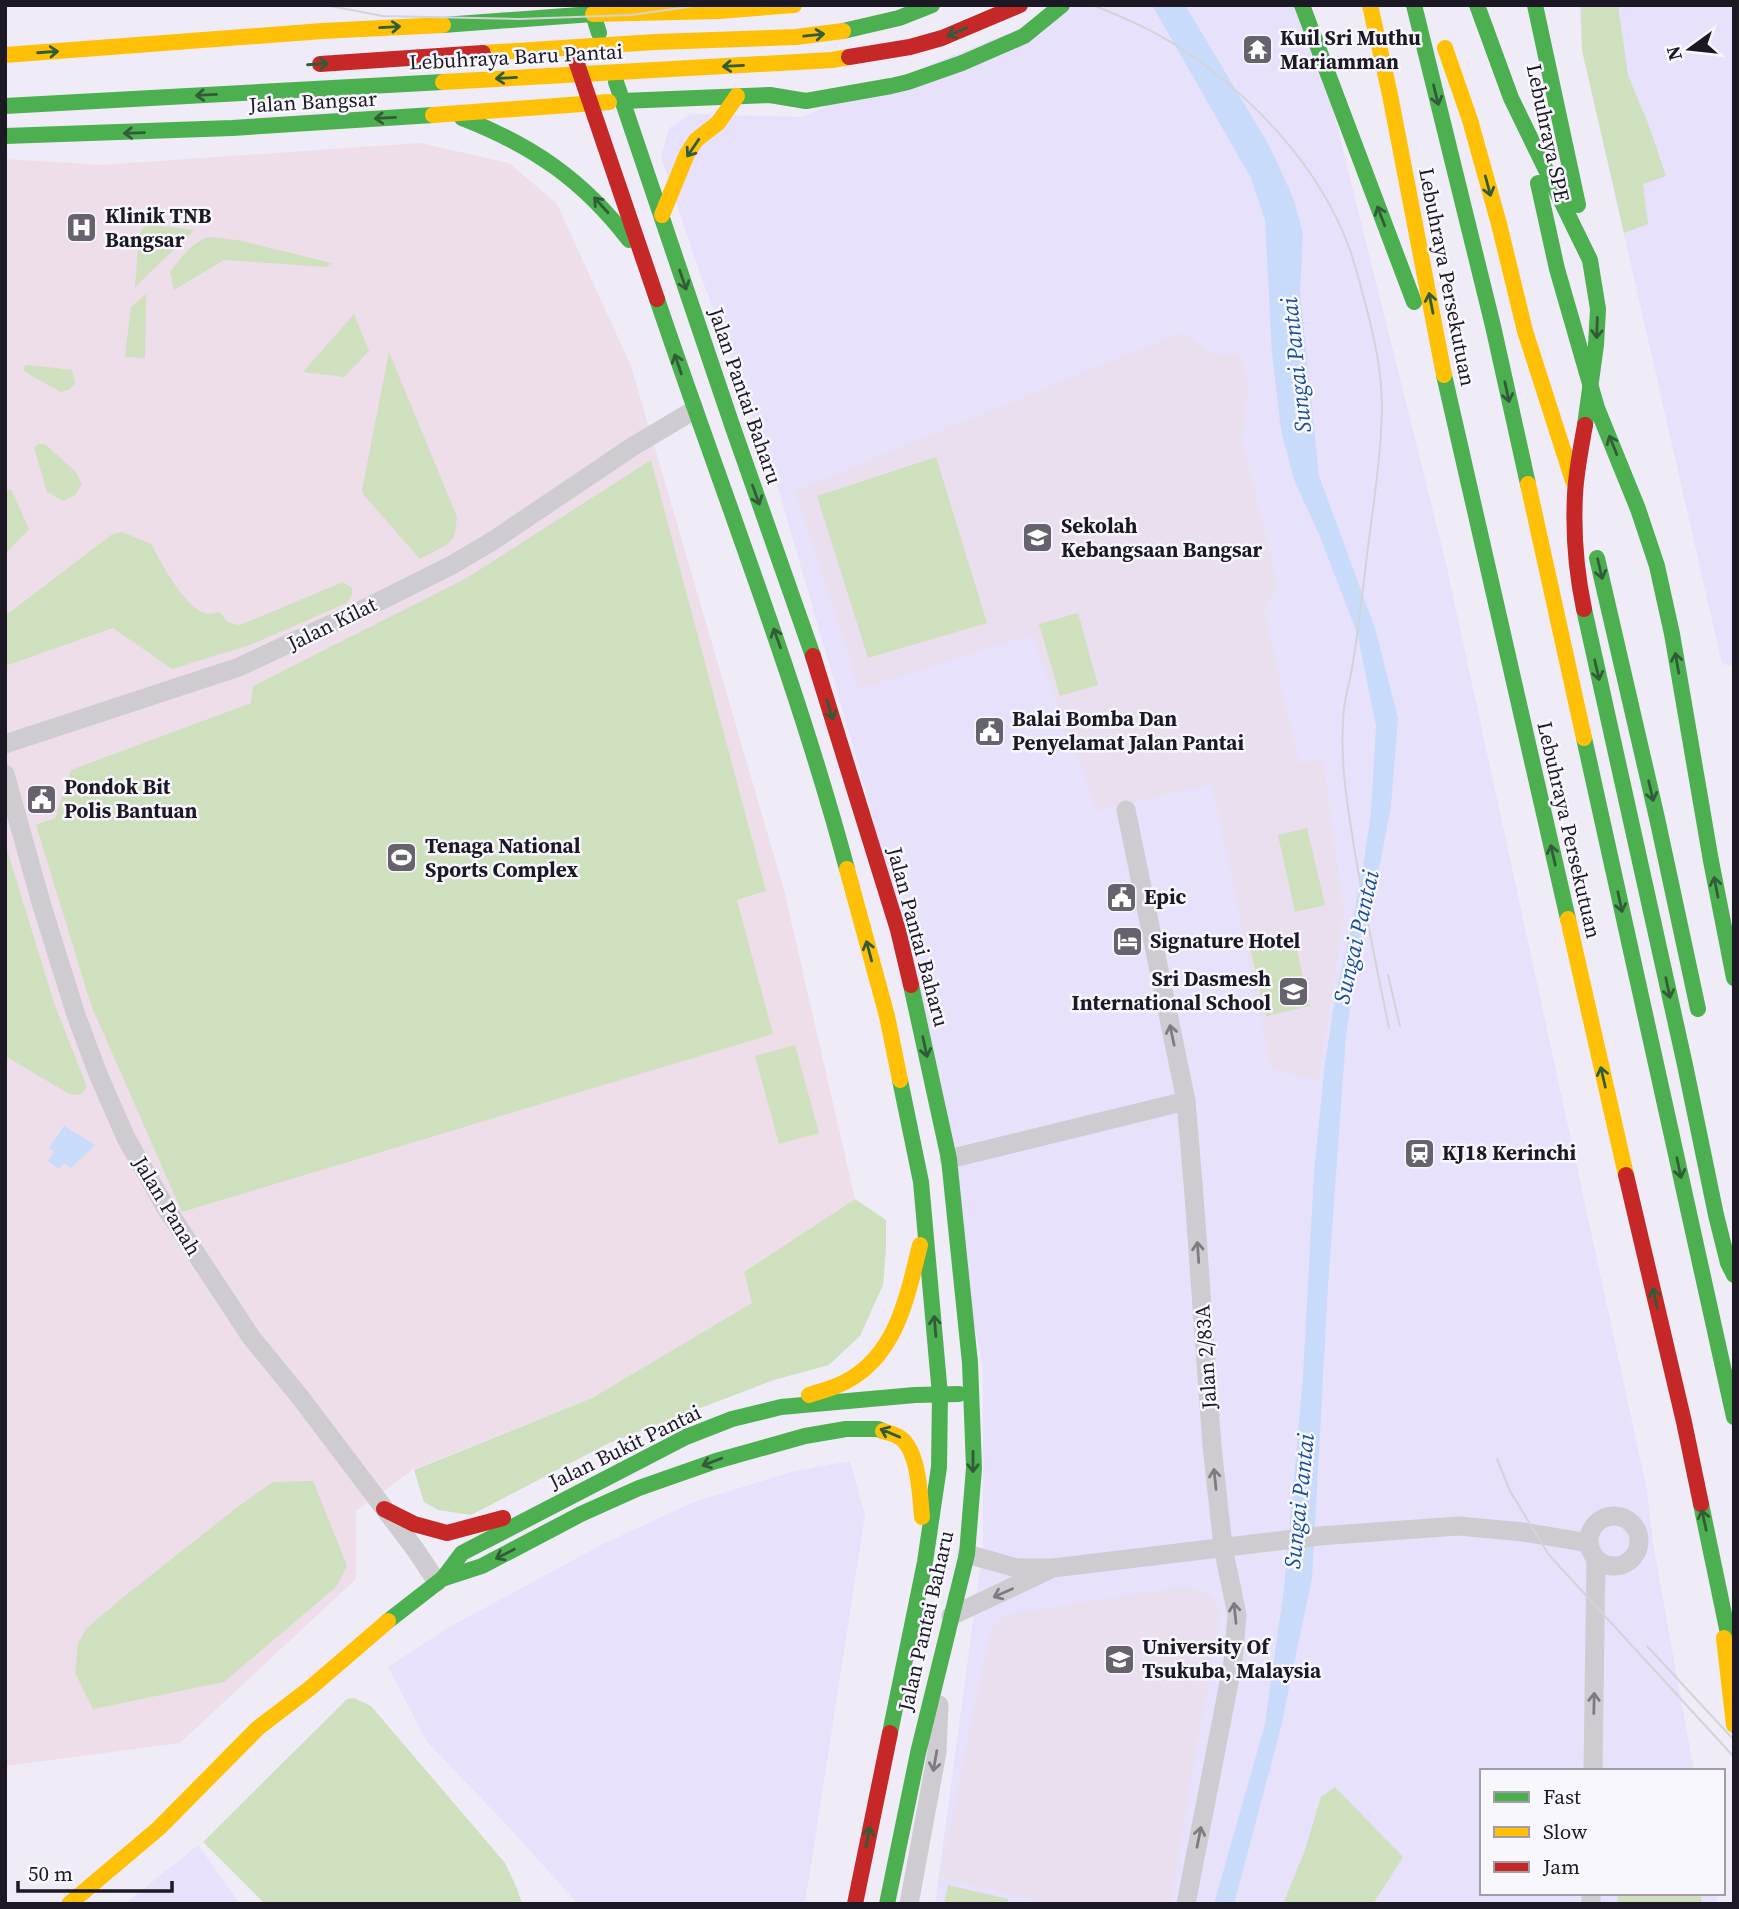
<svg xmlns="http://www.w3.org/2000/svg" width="1739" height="1909" font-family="'Source Serif 4',serif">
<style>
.built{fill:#e8e1fb}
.industrial{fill:#eddee9}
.education{fill:#e9dfee}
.green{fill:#cfe0bf}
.water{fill:#c8dbfa}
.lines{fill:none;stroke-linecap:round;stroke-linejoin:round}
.street{stroke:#ceccd0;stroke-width:19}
.fast{stroke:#4caf50;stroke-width:16}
.slow{stroke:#ffc107;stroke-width:16}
.jam{stroke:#c62828;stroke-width:16}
.tram{stroke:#d4d3d7;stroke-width:2}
.oneway{stroke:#325c38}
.oneway2{stroke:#7e7b83}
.labels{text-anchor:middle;stroke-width:5;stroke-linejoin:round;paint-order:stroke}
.poi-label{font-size:21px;font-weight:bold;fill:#1c1924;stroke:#f9f7fe;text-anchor:start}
.street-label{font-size:21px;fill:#1c1924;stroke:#f9f7fe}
.water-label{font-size:23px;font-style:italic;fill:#15519b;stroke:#f9f7fe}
</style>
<rect width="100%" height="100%" fill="#efecf7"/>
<g class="built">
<polygon points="1078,5 1307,5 1445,559 1647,1490 1653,1543 1694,1771 1482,1771 1482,1893 1716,1893 1718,1904 935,1904 983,1546 983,1367 870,805 778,488 697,265 661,157 669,128 691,114 801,117"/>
<polygon points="1579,5 1734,5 1734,666 1722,664 1582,50"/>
<polygon points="850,1461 865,1515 805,1904 578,1904 505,1823 427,1742 388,1667 446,1629 603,1544 694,1502 791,1472"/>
<polygon points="198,1845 240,1904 125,1904"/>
</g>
<polygon class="industrial" points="420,143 509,163 557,204 631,366 784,890 855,1199 744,1272 753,1303 592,1398 414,1469 356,1511 356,1579 180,1743 5,1766 5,159 102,165"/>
<g class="education">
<polygon points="1183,332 1217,357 1240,354 1249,385 1242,441 1278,584 1264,609 1299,763 1323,759 1344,914 1319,1081 1271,1069 1212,784 1097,811 1031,635 859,689 794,491"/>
<polygon points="1172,1588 1196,1589 1212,1597 1221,1610 1170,1904 1050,1904 939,1877 990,1631 997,1622 1005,1615"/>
</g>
<g class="green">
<polygon points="1581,5 1618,5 1628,75 1649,126 1666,176 1643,184 1648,224 1624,233 1582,50"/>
<polygon points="152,225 194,230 135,287 139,236 143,227"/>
<path d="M208,237L237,240L332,263L326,267L224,260L174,290L170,272C181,258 191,243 208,237Z"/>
<polygon points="146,294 145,358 125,357 131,307"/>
<polygon points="354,314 369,351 344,377 303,372"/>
<polygon points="389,352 457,517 455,535 448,544 420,559 363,494 362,490"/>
<polygon points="28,365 72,370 75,383 69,390 61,392 25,372 23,367"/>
<polygon points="38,444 45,444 76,472 82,484 75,495 63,501 47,492 34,448"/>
<polygon points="936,457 987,623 868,658 817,496"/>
<polygon points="651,460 766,891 737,900 773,1034 182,1212 91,1005 36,825 55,818 71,770 251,703 253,686 465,579"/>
<polygon points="11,489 29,529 5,554 5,491"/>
<path d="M122,532L151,544C161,562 185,610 208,614C210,614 217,613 219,612L229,623L240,625L343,582L352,588V595L347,603L250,645L172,669L113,628L5,666V616L111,535Z"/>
<polygon points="1078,613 1098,685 1060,696 1039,624"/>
<polygon points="1307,828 1325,905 1295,912 1278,835"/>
<polygon points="5,843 54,1003 87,1087 81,1094 71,1095 5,1056"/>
<polygon points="1294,938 1310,1006 1266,1016 1250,948"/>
<polygon points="795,1045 819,1133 779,1144 755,1056"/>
<polygon points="855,1199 886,1220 886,1250 883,1285 860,1336 829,1365 774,1380 609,1443 471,1515 438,1510 424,1502 414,1470 592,1398 752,1303 744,1272"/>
<polygon points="313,1481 347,1566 336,1587 224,1682 93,1709 75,1673 78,1643 87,1628 121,1599 236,1508 273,1482"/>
<polygon points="354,1698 371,1706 505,1863 517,1888 522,1904 265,1904 203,1842 347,1699"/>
<polygon points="1335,1787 1403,1857 1373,1904 1283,1904 1305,1850 1321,1797"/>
<polygon points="948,1885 1008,1899 1007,1904 944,1904"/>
<polygon points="1618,1893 1700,1893 1702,1904 1617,1904"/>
</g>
<g class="water">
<polygon points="1152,5 1185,5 1270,147 1294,200 1303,234 1300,292 1319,476 1375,628 1398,718 1391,806 1380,864 1355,974 1346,1035 1328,1286 1312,1578 1280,1731 1234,1904 1214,1904 1265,1724 1284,1588 1303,1377 1314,1172 1325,1063 1336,992 1351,930 1365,854 1371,812 1376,726 1358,636 1319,534 1294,480 1281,430 1272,353 1265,220 1251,178"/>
<polygon points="64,1126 95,1145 71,1168 64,1163 59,1169 48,1161 54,1152 49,1148"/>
</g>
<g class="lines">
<g class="street">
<polyline points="5,744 239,667 376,603 450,566 491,542 632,447 694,410"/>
<polyline points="5,774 42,906 76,1015 98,1074 126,1138 166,1208 251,1337 300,1397 415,1549 437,1582"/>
<polyline points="1126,810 1186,1101 1194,1195 1212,1446 1223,1547 1237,1615 1233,1662 1186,1904"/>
<polyline points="949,1159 1186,1101"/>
<circle cx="1614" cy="1541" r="25"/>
<polyline points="967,1554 1017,1568 1053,1568 1319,1536 1459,1526 1523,1532 1589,1543"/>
<polyline points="951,1616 1049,1570"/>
<polyline points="1593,1771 1596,1558"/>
<polyline points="909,1904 937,1752 939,1705"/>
<polyline points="1591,1904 1591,1893"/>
</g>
<g class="fast">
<polyline points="1302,5 1414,302"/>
<polyline points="1414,5 1493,326 1528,484"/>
<polyline points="1477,5 1511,98 1590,260 1598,309 1596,345 1585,425"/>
<polyline points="1535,5 1578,205"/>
<polyline points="443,25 593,14 599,33"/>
<polyline points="843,31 899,18 932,5"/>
<polyline points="616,82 732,425 813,656"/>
<polyline points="622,101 770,95 806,101 891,86 908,82 962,63 1024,36 1062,5"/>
<polyline points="5,106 443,82"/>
<path d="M462,118C532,145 583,180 629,240"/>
<polyline points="5,136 232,128 433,115"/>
<polyline points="1538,183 1557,269 1597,408 1638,509 1657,566 1672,634 1711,861 1734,978"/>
<path d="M657,299C721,489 795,675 847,869"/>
<polyline points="1444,375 1568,919"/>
<polyline points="1597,558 1657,818 1698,1009"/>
<polyline points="1584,609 1685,1065 1716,1215 1728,1263 1734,1275"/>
<polyline points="1584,738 1734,1417"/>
<polyline points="1701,1504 1734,1662"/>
<polyline points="444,1577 462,1553 686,1437 732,1419 781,1407 915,1395 959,1394"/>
<polyline points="388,1621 442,1579 482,1566 581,1514 639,1488 716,1461 805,1436 846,1429 878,1429 883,1431"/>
<polyline points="890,1733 925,1562 939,1467 940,1395 921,1182 900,1080"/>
<polyline points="887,1904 918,1753 967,1554 974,1468 970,1363 949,1159 911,985"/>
</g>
<g class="slow">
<polyline points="1370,5 1390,95 1444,375"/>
<polyline points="593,14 719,11 794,5"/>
<polyline points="1445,48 1470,120 1499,224 1525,331 1573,481"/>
<polyline points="483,53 655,42 796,37 843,31"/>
<polyline points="5,55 322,31 443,25"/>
<polyline points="443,82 832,60 849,57"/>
<polyline points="433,115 609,102"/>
<polyline points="662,215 687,154 696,140 718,123 737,96"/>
<polyline points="1528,484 1584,738"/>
<polyline points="847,869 887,1016 900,1080"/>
<polyline points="1568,919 1626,1175"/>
<path d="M809,1395C821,1391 834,1388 845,1382C897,1355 907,1297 920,1245"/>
<path d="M883,1431C888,1433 895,1434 899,1437C919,1449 920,1496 922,1517"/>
<polyline points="1724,1638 1734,1725"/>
<polyline points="69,1904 159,1828 258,1728 309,1689 388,1621"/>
</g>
<g class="jam">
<polyline points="574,55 657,299"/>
<polyline points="849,57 910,47 942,38 1020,5"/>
<polyline points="320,64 483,53"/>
<path d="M1584,609C1576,571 1573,534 1575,495C1576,472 1581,448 1585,425"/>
<polyline points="813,656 898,930 911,985"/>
<polyline points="1626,1175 1684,1422 1701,1504"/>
<polyline points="384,1509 414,1524 447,1533 503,1518"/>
<polyline points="855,1904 890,1733"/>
</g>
<g class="tram">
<polyline points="325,5 383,16 519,19 631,15 702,5"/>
<path d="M1093,5C1122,17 1151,29 1177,46C1250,93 1320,166 1350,250C1356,268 1361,287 1366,306C1375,341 1382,372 1382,409C1381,455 1374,501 1368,547C1363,587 1359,628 1352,668C1350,681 1346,694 1344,708C1339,756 1347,805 1355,852C1365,911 1377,970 1389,1028"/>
<polyline points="1388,975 1400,1026"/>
<polyline points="1497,1459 1510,1491 1549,1555 1734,1757"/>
<polyline points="1647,1646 1734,1740"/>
</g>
</g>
<defs><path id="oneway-shaft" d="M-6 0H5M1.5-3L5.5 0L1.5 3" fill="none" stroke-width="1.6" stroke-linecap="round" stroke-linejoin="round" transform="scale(1.75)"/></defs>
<g class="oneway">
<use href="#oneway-shaft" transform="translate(390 27) rotate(-3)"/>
<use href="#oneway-shaft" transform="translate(957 32) rotate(157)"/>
<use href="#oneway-shaft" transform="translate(814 35) rotate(-6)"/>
<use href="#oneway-shaft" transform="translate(48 52) rotate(-4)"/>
<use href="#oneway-shaft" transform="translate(318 64) rotate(-4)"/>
<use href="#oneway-shaft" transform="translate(733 66) rotate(177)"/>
<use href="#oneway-shaft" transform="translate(506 78) rotate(177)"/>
<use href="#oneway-shaft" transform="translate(206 95) rotate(177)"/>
<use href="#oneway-shaft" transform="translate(1436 95) rotate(76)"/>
<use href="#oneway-shaft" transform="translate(385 118) rotate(177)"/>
<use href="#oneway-shaft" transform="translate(134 133) rotate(178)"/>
<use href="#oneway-shaft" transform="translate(693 148) rotate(124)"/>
<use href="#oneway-shaft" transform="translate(1488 186) rotate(75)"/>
<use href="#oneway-shaft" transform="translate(601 205) rotate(-132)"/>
<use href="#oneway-shaft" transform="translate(1381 216) rotate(-111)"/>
<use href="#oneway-shaft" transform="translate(683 280) rotate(71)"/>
<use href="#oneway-shaft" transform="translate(1431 303) rotate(-101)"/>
<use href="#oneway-shaft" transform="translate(1597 328) rotate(92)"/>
<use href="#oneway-shaft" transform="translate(678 364) rotate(-109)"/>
<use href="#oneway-shaft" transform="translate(1507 392) rotate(78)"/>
<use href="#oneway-shaft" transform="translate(1613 445) rotate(-112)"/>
<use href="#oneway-shaft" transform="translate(756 495) rotate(70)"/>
<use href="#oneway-shaft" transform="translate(1600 569) rotate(77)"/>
<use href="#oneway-shaft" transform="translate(777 638) rotate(-110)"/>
<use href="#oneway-shaft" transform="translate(1677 663) rotate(-100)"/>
<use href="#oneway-shaft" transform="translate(1597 670) rotate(77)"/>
<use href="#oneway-shaft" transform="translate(830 710) rotate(72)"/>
<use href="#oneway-shaft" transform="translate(1651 791) rotate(77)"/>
<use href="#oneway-shaft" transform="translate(1553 855) rotate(-103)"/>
<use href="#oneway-shaft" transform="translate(1716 887) rotate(-101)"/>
<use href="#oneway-shaft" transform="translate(1620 902) rotate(78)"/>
<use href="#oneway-shaft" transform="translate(869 951) rotate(-105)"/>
<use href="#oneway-shaft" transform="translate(1668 988) rotate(78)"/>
<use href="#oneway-shaft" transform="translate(925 1047) rotate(78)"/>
<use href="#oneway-shaft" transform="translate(1603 1077) rotate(-103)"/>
<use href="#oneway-shaft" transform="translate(1679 1168) rotate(78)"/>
<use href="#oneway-shaft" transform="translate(1655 1298) rotate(-103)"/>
<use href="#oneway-shaft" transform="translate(935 1326) rotate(-95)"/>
<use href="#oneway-shaft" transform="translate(890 1433) rotate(-157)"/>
<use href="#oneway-shaft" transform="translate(712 1462) rotate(159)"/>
<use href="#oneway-shaft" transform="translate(973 1462) rotate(90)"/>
<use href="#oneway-shaft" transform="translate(1704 1520) rotate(-102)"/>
<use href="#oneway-shaft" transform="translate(505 1554) rotate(153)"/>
<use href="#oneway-shaft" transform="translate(868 1837) rotate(-79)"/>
</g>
<g class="oneway2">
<use href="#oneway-shaft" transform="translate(1172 1035) rotate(-102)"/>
<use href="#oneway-shaft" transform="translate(1198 1252) rotate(-94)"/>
<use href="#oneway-shaft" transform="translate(1215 1479) rotate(-96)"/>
<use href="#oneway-shaft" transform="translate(1003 1593) rotate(156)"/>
<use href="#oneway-shaft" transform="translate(1235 1613) rotate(-96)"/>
<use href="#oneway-shaft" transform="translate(1594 1703) rotate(-89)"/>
<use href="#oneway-shaft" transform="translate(935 1761) rotate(100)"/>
<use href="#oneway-shaft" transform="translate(1199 1837) rotate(-79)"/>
</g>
<defs>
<symbol id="temple-square" viewBox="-11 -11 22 22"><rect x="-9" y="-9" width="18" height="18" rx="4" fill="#66636e" stroke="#f9f7fe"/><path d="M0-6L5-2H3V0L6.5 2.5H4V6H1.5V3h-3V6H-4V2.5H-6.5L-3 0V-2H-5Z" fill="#fff"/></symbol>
<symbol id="hospital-square" viewBox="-11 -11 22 22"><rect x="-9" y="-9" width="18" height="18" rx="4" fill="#66636e" stroke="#f9f7fe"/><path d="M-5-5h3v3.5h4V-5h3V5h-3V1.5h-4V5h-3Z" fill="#fff"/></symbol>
<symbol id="school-square" viewBox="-11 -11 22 22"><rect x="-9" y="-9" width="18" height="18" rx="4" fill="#66636e" stroke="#f9f7fe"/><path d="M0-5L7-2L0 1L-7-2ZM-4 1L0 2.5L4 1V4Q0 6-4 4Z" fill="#fff"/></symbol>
<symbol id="civic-square" viewBox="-11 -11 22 22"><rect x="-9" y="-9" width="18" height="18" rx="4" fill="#66636e" stroke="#f9f7fe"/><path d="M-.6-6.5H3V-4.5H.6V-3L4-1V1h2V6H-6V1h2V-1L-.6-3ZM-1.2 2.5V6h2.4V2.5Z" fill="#fff"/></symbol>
<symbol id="stadium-square" viewBox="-11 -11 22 22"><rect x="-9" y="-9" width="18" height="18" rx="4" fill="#66636e" stroke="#f9f7fe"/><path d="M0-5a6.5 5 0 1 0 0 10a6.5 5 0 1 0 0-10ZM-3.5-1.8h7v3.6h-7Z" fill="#fff"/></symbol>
<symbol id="hotel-square" viewBox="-11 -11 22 22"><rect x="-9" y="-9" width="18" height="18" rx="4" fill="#66636e" stroke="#f9f7fe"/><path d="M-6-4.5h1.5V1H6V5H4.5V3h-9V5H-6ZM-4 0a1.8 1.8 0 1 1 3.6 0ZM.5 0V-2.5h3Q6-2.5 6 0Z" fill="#fff"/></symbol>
<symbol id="station-square" viewBox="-11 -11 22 22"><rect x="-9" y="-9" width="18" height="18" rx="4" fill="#66636e" stroke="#f9f7fe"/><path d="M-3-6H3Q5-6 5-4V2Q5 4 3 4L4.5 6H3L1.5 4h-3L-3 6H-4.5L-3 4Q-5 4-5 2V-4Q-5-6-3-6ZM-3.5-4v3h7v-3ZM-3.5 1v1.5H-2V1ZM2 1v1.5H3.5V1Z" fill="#fff"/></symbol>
<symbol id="university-square" viewBox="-11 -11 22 22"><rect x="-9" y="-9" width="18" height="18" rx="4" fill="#66636e" stroke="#f9f7fe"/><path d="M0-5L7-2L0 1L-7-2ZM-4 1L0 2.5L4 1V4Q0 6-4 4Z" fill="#fff"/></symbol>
</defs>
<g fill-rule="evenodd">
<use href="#temple-square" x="1240" y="32" width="35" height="35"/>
<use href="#hospital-square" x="64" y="210" width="35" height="35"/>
<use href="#school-square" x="1020" y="520" width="35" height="35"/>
<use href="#civic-square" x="972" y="714" width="35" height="35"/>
<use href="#civic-square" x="24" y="782" width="35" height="35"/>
<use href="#stadium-square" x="384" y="840" width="35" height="35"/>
<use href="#civic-square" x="1104" y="880" width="35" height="35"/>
<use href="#hotel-square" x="1110" y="924" width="35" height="35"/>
<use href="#school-square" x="1276" y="974" width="35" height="35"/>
<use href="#station-square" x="1402" y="1136" width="35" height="35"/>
<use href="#university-square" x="1102" y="1642" width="35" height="35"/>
</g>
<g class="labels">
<g class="poi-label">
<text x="1280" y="45">Kuil Sri Muthu<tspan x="1280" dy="24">Mariamman</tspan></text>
<text x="105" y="223">Klinik TNB<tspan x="105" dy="24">Bangsar</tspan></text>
<text x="1061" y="533">Sekolah<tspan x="1061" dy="24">Kebangsaan Bangsar</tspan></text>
<text x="1012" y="726">Balai Bomba Dan<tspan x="1012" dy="24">Penyelamat Jalan Pantai</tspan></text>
<text x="64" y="794">Pondok Bit<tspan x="64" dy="24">Polis Bantuan</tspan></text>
<text x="425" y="853">Tenaga National<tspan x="425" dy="24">Sports Complex</tspan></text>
<text x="1144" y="904">Epic</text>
<text x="1150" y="948">Signature Hotel</text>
<text x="1271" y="986" text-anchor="end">Sri Dasmesh<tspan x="1271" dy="24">International School</tspan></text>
<text x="1442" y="1160">KJ18 Kerinchi</text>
<text x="1142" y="1654">University Of<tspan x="1142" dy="24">Tsukuba, Malaysia</tspan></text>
</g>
<g class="street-label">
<text transform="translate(516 57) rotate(-3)" y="7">Lebuhraya Baru Pantai</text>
<text transform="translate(313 102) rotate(-3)" y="7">Jalan Bangsar</text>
<text transform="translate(1548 133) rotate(78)" y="7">Lebuhraya SPE</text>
<text transform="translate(1447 277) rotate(79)" y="7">Lebuhraya Persekutuan</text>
<text transform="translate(745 396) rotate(71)" y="7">Jalan Pantai Baharu</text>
<text transform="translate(332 624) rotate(-26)" y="7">Jalan Kilat</text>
<text transform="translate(1569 830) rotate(77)" y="7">Lebuhraya Persekutuan</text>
<text transform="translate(918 937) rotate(75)" y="7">Jalan Pantai Baharu</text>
<text transform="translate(167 1206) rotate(59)" y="7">Jalan Panah</text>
<text transform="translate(1206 1357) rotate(-94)" y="7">Jalan 2/83A</text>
<text transform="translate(625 1447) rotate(-26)" y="7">Jalan Bukit Pantai</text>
<text transform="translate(926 1621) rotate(-77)" y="7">Jalan Pantai Baharu</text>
</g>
<g class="water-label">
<text transform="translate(1296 365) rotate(-96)" y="8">Sungai Pantai</text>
<text transform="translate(1356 937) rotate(-77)" y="8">Sungai Pantai</text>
<text transform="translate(1299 1501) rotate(-84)" y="8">Sungai Pantai</text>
</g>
</g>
<rect width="1739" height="1909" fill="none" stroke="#1c1924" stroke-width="14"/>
<rect x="1480" y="1769" width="245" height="126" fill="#f9f7fe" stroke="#a19ea7" stroke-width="2"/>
<rect x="1494" y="1792" width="35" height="10" fill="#4caf50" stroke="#a19ea7" stroke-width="2"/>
<text x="1543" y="1804" font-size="21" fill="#1c1924">Fast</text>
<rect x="1494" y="1827" width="35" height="10" fill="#ffc107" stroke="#a19ea7" stroke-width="2"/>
<text x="1543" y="1839" font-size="21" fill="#1c1924">Slow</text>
<rect x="1494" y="1862" width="35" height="10" fill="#c62828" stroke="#a19ea7" stroke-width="2"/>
<text x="1543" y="1874" font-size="21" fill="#1c1924">Jam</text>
<g transform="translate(1690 49) rotate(255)" stroke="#f9f7fe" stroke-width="5" paint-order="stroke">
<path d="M0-5L12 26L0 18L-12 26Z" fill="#1c1924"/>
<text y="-10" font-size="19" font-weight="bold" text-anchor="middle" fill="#1c1924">N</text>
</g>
<path d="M18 1881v10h154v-10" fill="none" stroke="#1c1924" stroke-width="3.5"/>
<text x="28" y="1881" font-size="21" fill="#1c1924" stroke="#f9f7fe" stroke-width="5" paint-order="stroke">50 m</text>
</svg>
